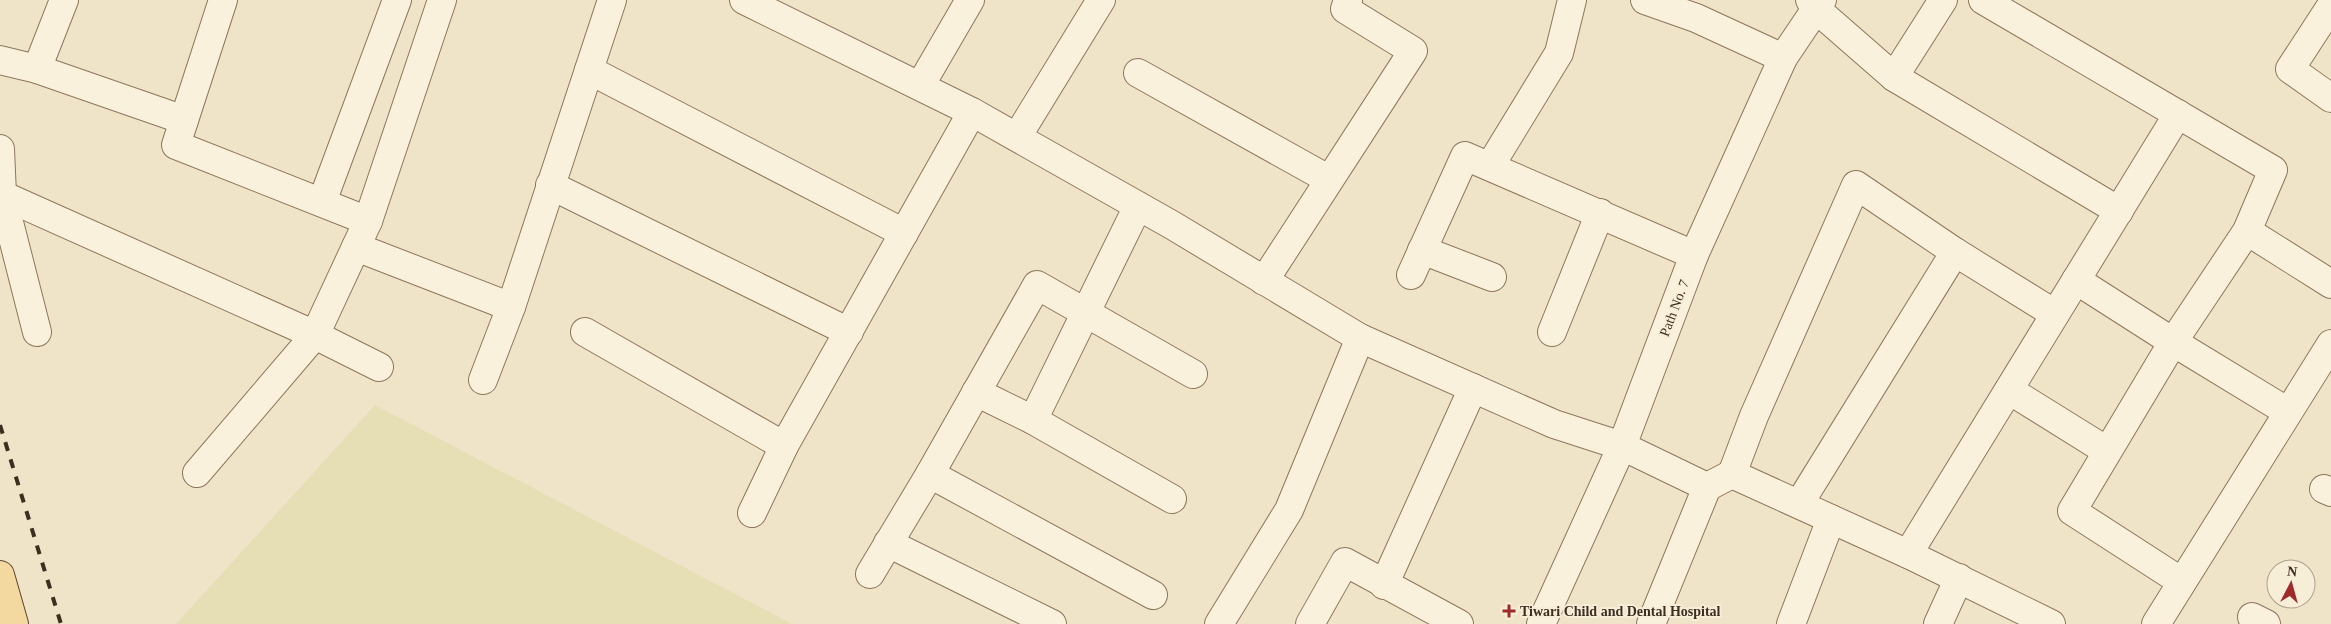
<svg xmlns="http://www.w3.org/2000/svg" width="2331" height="624" font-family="Georgia,serif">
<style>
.farmland{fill:#e6deb5}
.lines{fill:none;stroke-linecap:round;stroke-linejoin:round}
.minor-casing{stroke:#8d765c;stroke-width:30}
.major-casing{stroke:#5b4430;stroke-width:30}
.minor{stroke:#faf1dc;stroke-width:28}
.major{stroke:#f3d9a0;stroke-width:28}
.rail{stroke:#3d2e20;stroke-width:4;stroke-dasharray:9 9;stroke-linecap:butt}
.poi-dot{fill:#9e2a2b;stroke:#f7eed8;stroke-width:2}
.labels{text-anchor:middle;stroke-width:4;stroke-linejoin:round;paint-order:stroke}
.street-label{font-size:14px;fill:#3d2e20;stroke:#f7eed8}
.poi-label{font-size:14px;font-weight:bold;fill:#3d2e20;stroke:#f7eed8;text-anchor:start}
</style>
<rect width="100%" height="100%" fill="#f0e4c8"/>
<polygon class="farmland" points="375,405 792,624 176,624"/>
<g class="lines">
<defs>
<g id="minor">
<polyline points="223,0 176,145 368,221"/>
<polyline points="744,0 972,112 1172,225 1360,338 1554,424 1622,446 1707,487 1732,474 1908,554 2051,624"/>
<polyline points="1645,0 1696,18 1783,58"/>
<polyline points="1810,0 1816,9 1894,77 2119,211"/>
<polyline points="1983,0 2273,170 2247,231 2173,342 2072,511 2182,582"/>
<polyline points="2331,6 2290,69 2331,98"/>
<polyline points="0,60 37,69 184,120"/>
<polyline points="37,69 64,0"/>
<polyline points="589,70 904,233"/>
<polyline points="1138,73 1328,179"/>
<polyline points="1894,77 1943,0"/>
<polyline points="920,86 970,0"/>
<polyline points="1017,137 1101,0"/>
<polyline points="0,149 2,195 37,332"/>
<polyline points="1490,166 1559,53 1572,0"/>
<polyline points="550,185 849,332"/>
<polyline points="2,195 315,335 379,367"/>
<polyline points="322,202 397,0"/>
<polyline points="2247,231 2331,284"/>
<polyline points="356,247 511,307"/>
<polyline points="1422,250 1492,277"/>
<polyline points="1411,275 1465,156 1694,255"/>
<polyline points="2076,280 2173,342 2288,412"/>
<polyline points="1264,281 1413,51 1345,9 1348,0"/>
<polyline points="585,332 784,446 972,112"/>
<polyline points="1552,332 1600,213"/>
<polyline points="483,380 511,307 612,0"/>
<polyline points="2009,390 2107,451"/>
<polyline points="976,392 1033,420 1172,499"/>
<polyline points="1033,420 1138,206"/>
<polyline points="197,473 315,335 368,221 442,0"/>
<polyline points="930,474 1153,595"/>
<polyline points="1732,474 1754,416 1856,185 1955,252 2055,314"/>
<polyline points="2324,489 2331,492"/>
<polyline points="1799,504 1955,252"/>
<polyline points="752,513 784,446"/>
<polyline points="888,543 1052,624"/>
<polyline points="1908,554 2178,114"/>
<polyline points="870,574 930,474 1037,285 1193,374"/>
<polyline points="1384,585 1473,388"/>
<polyline points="2252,617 2266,624"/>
<polyline points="1219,624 1289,510 1360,338"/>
<polyline points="1310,624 1345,562 1459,624"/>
<polyline points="1541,624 1622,446 1694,255 1783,58 1822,0"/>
<polyline points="1651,624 1707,487"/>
<polyline points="1791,624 1831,519"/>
<polyline points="1938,624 1959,578"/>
<polyline points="2156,624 2331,344"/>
</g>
<polyline id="major" points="0,575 14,624"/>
</defs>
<use href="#minor" class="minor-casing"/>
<use href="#major" class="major-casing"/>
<use href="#minor" class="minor"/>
<use href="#major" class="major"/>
<polyline class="rail" points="0,425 61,624"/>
</g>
<path class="poi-dot" d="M1506.5 603.5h5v5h5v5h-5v5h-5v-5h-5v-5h5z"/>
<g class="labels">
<g class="street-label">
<text transform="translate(1674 308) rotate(-69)" y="5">Path No. 7</text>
</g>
<g class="poi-label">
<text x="1520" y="616">Tiwari Child and Dental Hospital</text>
</g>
</g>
<g transform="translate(2291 584) rotate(6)"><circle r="24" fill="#f7eed8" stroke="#ada18e"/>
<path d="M0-4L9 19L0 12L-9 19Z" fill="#9e2a2b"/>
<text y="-8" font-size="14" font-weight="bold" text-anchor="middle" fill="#3d2e20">N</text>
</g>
</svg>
